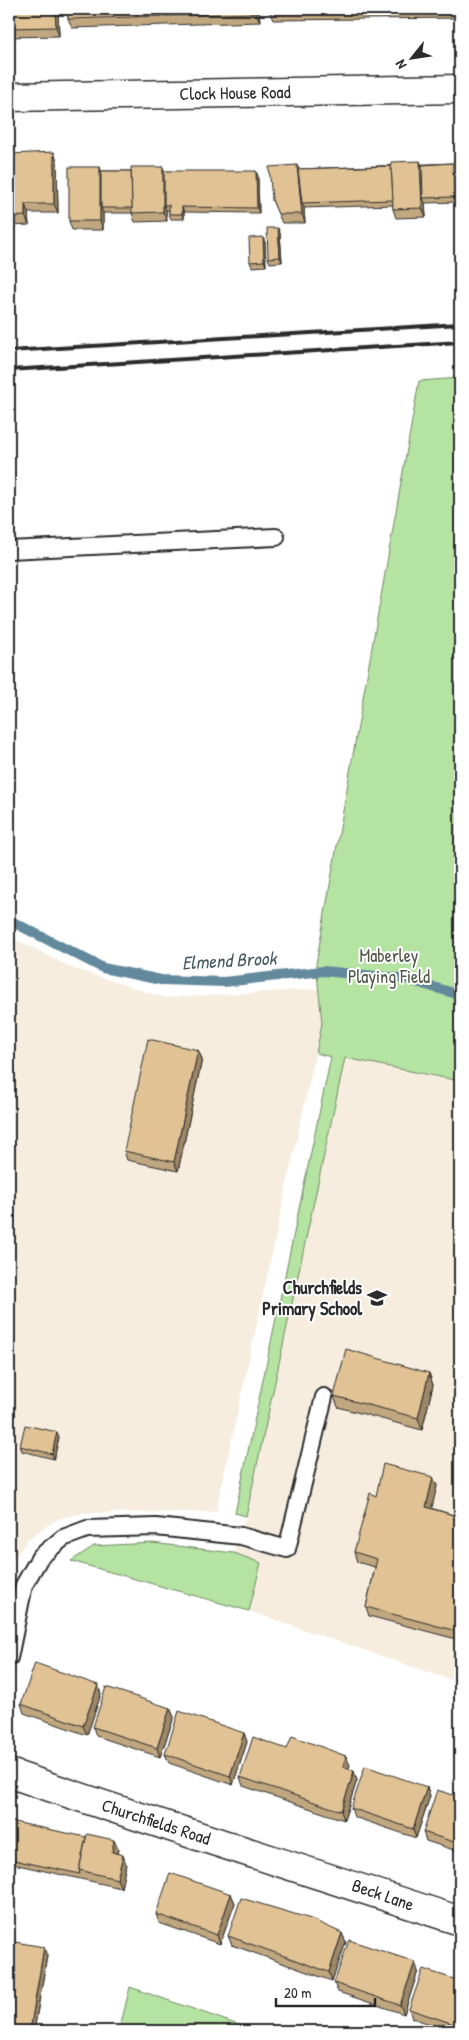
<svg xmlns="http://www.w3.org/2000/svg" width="469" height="2040" font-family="'Patrick Hand',sans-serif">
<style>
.built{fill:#f6eddf}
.green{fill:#b5e3a1;stroke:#708766}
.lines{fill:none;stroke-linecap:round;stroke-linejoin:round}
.stream{stroke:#62899c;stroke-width:10}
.service-casing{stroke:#2b2b2b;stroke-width:20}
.minor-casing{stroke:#2b2b2b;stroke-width:31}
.service{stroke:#fff;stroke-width:16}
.minor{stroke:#fff;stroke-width:28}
.rail{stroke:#2b2b2b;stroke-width:4}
.wall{fill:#c1a77f;stroke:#2b2b2b}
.shaded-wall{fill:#9d8868;stroke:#2b2b2b}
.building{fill:#e0c294;stroke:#2b2b2b}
.labels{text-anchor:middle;stroke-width:4;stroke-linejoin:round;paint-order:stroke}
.street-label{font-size:18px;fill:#2b2b2b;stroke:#fff}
.park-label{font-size:18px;fill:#4e5948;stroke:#fff}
.poi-label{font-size:18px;font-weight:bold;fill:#2b2b2b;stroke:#fff;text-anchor:end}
.water-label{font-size:19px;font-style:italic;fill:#475a64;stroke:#fff}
</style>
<rect width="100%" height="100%" fill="#fff"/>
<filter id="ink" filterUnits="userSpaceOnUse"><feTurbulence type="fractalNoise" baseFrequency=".02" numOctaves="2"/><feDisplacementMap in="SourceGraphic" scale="10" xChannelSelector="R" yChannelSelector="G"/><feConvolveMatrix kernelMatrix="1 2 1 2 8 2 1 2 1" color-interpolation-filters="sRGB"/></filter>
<g filter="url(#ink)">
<g class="built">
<polygon points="9,936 72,968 165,998 318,989 322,1023 216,1512 84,1513 57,1519 28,1539 9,1565"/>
<polygon points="345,1058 460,1081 460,1683 249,1611 261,1563 234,1553 246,1516"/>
</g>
<g class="green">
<polygon points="460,378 460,1081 345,1058 246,1516 235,1513 331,1057 316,1053 322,1023 316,964 419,381"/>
<polygon points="152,1543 234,1553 261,1563 249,1611 71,1561 94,1546"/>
<polygon points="130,1987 256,2031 119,2031"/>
</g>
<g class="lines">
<polyline class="stream" points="9,920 103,968 161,980 224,982 323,971 406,979 460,995"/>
<defs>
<g id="service">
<polyline points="9,550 276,537"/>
<polyline points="9,1658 24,1585 40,1557 63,1538 87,1529 156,1527 241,1536 287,1549 324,1397"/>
</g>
<g id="minor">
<polyline points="9,97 460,89"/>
<path d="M9,1773C159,1825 310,1871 460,1921"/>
</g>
</defs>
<use href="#service" class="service-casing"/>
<use href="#minor" class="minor-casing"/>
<use href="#service" class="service"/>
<use href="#minor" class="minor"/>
<g class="rail">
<polyline points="9,351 460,324"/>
<polyline points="9,370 460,342"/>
</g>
</g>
<g class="wall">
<polygon points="9,9 58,9 59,36 9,37"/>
<polygon points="68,9 259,9 260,22 72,28 68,19"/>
<polygon points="460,9 460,18 273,20 269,11"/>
<polygon points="9,154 57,161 58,213 28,213 29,225 9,226"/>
<polygon points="453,163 455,168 456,202 425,203 426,217 396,218 393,209 393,205 304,208 305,223 282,223 272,200 298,169"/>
<polygon points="163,167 164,171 258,176 259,213 184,212 184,219 171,219 169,214 169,210 166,210 167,221 135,222 132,213 103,213 103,230 72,230 69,221 101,171 131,171"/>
<polygon points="280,233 282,262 270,263 268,258"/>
<polygon points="265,242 266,266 252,267 250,262"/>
<polygon points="198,1050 202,1059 178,1171 127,1160 124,1151"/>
<polygon points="429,1373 433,1385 422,1430 338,1407 334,1396"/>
<polygon points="59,1437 54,1459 22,1451 20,1446"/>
<polygon points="433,1477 437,1486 431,1508 460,1517 460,1640 369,1616 366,1607 375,1567 357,1562 354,1552 376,1496"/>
<polygon points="98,1685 101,1694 87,1735 24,1713 21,1704"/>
<polygon points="170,1708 174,1717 160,1757 96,1736 93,1727"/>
<polygon points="244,1733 247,1742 233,1785 169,1763 165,1754"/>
<polygon points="287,1749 350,1765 348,1769 357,1780 344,1820 243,1786 240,1777"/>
<polygon points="427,1787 430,1796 416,1838 354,1817 351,1808"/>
<polygon points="460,1797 460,1852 426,1841 423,1832"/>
<polygon points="9,1821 118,1849 117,1854 126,1864 121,1888 9,1863"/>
<polygon points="231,1894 235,1903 220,1944 159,1923 156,1914"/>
<polygon points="228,1936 346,1942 332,1981 232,1945"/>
<polygon points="9,1941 47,1956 34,2031 9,2031"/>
<polygon points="418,1971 404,2014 338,1992 334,1983"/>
<polygon points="460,1981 460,2031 451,2031 412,2018 409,2009"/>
</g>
<g class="shaded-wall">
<polygon points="55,9 58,9 59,36 56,27"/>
<polygon points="256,9 259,9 260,22 256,13"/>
<polygon points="458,9 460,9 460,16"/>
<polygon points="54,152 57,161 58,213 54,204"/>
<polygon points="420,161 424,170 423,198 425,203 426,217 422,208"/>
<polygon points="453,163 455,168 456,202 454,197"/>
<polygon points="297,165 300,174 302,203 304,208 305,223 302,214"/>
<polygon points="100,167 103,176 101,208 103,213 103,230 100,221"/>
<polygon points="163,167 166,176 164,205 166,210 167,221 163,212"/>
<polygon points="256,171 258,176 259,213 257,208"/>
<polygon points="25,204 28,213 29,225 25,216"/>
<polygon points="182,207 184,212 184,219 182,214"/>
<polygon points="278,228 280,233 282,262 280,257"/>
<polygon points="263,237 265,242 266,266 264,261"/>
<polygon points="198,1050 202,1059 178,1171 174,1162"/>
<polygon points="429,1373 433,1385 422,1430 418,1418"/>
<polygon points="57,1432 59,1437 54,1459 52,1454"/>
<polygon points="433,1477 437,1486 430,1516 426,1507"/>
<polygon points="98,1685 101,1694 87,1735 83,1726"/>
<polygon points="170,1708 174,1717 160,1757 157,1748"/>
<polygon points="244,1733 247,1742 233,1785 230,1776"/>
<polygon points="346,1756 350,1765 346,1776 343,1767"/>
<polygon points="354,1771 357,1780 344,1820 341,1811"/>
<polygon points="427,1787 430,1796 416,1838 413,1829"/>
<polygon points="114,1840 118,1849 115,1861 112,1852"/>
<polygon points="123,1855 126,1864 121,1888 117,1879"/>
<polygon points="231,1894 235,1903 220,1944 217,1935"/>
<polygon points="342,1933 346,1942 332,1981 329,1972"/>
<polygon points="44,1947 47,1956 34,2031 30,2031"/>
<polygon points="415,1962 418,1971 404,2014 400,2005"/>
</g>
<g class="building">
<polygon points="9,9 55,9 56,27 9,28"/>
<polygon points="68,9 256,9 256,13 68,19"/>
<polygon points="269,9 458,9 269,11"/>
<polygon points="54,152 54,204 25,204 25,216 9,217 9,154"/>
<polygon points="420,161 422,208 393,209 391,162"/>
<polygon points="453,163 454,197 423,198 422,165"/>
<polygon points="297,165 302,214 278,214 272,200 269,167"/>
<polygon points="391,166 393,200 302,203 298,169"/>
<rect x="69" y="167" width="31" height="54"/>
<polygon points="131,167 163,167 163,212 132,213"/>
<polygon points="101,171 131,171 132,208 101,208"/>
<polygon points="164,171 256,171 257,208 182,207 182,214 169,214 169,205 164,205"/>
<polygon points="267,228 278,228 280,257 268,258"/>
<polygon points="263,237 264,261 250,262 249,238"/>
<polygon points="148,1039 198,1050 174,1162 124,1151"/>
<polygon points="346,1349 429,1373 418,1418 334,1396"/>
<polygon points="25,1425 57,1432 52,1454 20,1446"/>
<polygon points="383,1464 433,1477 426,1507 460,1517 460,1632 366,1607 377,1559 354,1552 370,1493 376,1496"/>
<polygon points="35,1663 98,1685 83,1726 21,1704"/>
<polygon points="106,1687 170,1708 157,1748 93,1727"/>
<polygon points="179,1711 244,1733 230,1776 165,1754"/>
<polygon points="292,1736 346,1756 343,1767 354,1771 341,1811 240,1777 253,1737 287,1749"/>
<polygon points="365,1766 427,1787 413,1829 351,1808"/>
<polygon points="437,1790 460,1797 460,1844 423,1832"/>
<polygon points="9,1821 86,1837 79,1870 80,1874 9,1859"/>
<polygon points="87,1834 114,1840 112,1852 123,1855 117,1879 79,1870"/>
<polygon points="170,1873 231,1894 217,1935 156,1914"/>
<polygon points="241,1898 311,1919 342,1933 329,1972 228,1936"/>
<polygon points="349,1940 415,1962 400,2005 334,1983"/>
<polygon points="9,1941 44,1947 30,2031 9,2027"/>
<polygon points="423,1969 460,1981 460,2026 409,2009"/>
</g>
</g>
<defs>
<symbol id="school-bare" viewBox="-9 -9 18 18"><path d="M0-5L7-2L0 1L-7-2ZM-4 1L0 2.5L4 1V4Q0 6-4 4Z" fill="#2b2b2b" stroke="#fff" stroke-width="2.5" paint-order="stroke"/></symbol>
</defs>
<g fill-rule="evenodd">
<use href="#school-bare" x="363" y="1284" width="28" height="28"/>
</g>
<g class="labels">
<g class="street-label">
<text transform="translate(235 93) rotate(-1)" y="6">Clock House Road</text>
<text transform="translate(156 1822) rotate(18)" y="6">Churchfields Road</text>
<text transform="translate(383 1895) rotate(19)" y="6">Beck Lane</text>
</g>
<g class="park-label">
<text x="389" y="962">Maberley<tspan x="389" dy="21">Playing Field</tspan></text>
</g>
<g class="poi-label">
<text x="362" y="1294">Churchfields<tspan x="362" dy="21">Primary School</tspan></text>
</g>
<g class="water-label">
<text transform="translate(229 960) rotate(-3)" y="7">Elmend Brook</text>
</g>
</g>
<rect width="469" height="2040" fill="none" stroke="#fff" stroke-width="30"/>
<rect x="15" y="15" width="439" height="2010" fill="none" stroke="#2b2b2b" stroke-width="2" filter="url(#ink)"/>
<g transform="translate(412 58) rotate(240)" stroke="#ffffff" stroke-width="4" paint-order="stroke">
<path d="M0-4L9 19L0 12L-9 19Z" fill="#2b2b2b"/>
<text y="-8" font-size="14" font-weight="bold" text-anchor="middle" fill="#2b2b2b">N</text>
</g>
<path d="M276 1998v8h99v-8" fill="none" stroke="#2b2b2b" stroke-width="2.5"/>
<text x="284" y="1998" font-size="15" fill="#2b2b2b" stroke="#ffffff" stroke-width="4" paint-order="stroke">20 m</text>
</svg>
